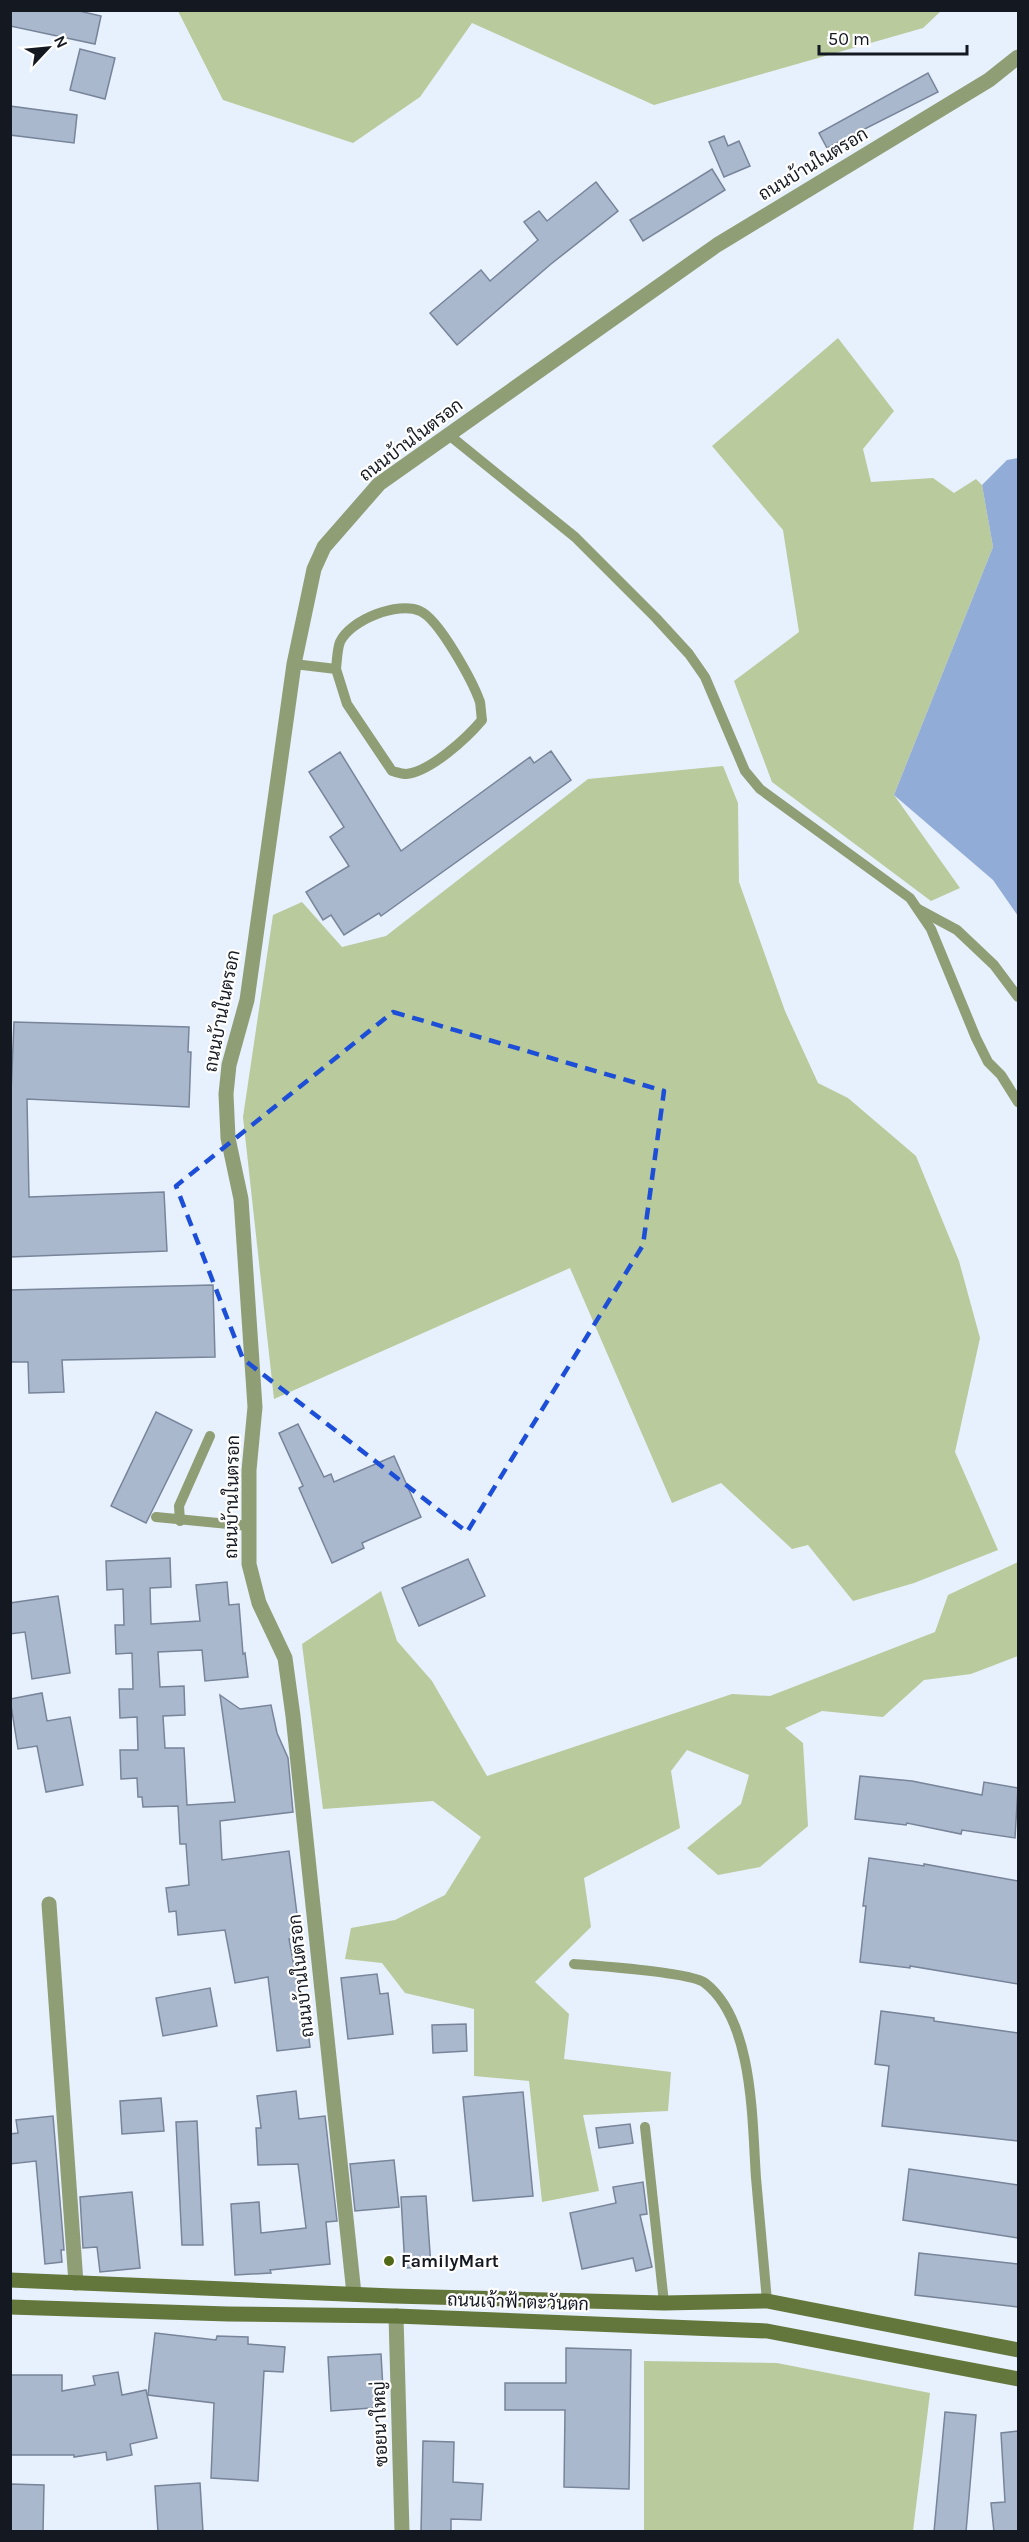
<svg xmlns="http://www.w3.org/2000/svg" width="1029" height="2542" font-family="Karla,Sarabun,sans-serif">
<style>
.green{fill:#b9ca9c}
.water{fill:#91acd6}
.building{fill:#aab8ce;stroke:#778499;stroke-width:1.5}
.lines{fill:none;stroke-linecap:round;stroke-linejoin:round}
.lane{stroke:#909e76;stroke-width:10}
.street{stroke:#909e76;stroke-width:15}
.secondary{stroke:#63763b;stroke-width:15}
.marked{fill:none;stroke:#1d4ed8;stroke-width:4.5;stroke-dasharray:12 8;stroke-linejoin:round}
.poi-dot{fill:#516816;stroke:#fff;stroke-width:2}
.labels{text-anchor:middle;stroke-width:4.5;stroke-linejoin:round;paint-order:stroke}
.street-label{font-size:18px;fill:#141921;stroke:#fff}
.poi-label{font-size:18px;font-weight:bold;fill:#141921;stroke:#fff;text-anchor:start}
</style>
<rect width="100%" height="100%" fill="#e7f0fd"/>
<g class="green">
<polygon points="178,11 941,11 923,28 654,105 472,23 420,97 353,143 223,100"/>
<polygon points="838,338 894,411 863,449 871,482 933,478 954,493 976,479 982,485 993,547 894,795 960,888 931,901 772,782 734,681 799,632 783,530 712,446"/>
<polygon points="723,766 738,803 739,882 785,1011 818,1083 848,1098 916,1156 959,1261 980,1338 955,1452 998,1550 914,1583 853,1601 808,1545 792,1549 721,1483 672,1503 570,1268 274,1399 243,1117 273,915 302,902 342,947 386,936 588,779"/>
<polygon points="1018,1562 1018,1656 971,1674 924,1680 883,1717 822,1711 785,1728 803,1743 808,1826 760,1867 718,1875 687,1848 741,1804 749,1775 687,1750 671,1771 680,1828 584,1878 591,1927 535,1982 569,2014 564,2059 671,2072 668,2111 583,2115 599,2191 542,2202 529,2081 474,2076 474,2009 405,1993 382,1963 345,1959 351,1928 395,1920 445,1895 481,1837 433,1801 323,1809 302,1644 381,1591 397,1641 432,1681 487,1776 732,1694 770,1696 935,1632 948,1595"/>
<polygon points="644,2361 777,2363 930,2393 913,2531 644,2531"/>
</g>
<polygon class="water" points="1018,458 1018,916 993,880 894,795 993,547 982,485 1007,460"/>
<g class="building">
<polygon points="10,10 75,10 101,16 95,44 10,26"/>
<polygon points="80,49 115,58 105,99 70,90"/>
<polygon points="928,73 938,92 827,148 819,133"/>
<polygon points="10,106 77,115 74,143 10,135"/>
<polygon points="724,136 728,146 739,141 750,166 724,177 709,142"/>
<polygon points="712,169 725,190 643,241 630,220"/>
<polygon points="596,182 618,211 551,264 457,345 430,313 481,270 490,281 538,240 524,222 539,211 547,221"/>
<polygon points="551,751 571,780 381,916 379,913 344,935 331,915 323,920 306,892 349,866 330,837 344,827 309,772 340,752 401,851 530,757 534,763"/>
<polygon points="14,1022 189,1027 188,1052 191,1052 189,1107 27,1099 29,1197 164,1192 167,1251 10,1257 10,1117"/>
<polygon points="213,1285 215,1357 62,1360 64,1392 29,1393 28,1362 10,1362 10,1290"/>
<polygon points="156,1412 192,1430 146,1523 111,1506"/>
<polygon points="298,1424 324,1477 331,1474 334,1482 394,1456 421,1517 362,1543 364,1548 332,1563 299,1488 303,1486 279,1433"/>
<polygon points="170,1558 171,1587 150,1588 151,1624 200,1621 196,1585 227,1582 229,1605 239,1604 243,1654 245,1653 248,1677 205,1681 202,1650 158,1652 160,1687 184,1686 185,1715 163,1716 165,1748 184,1748 187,1805 235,1802 220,1695 240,1709 271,1705 277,1733 288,1758 293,1812 220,1821 222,1860 289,1851 300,1938 289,1939 300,1999 304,1998 310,2047 277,2051 268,1977 235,1983 225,1930 178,1935 176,1911 169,1912 166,1888 189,1885 186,1844 180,1844 178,1806 143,1807 142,1797 138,1797 137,1778 121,1779 120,1750 138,1750 137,1717 120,1718 119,1689 133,1689 132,1653 116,1654 115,1625 124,1625 123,1589 107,1590 106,1561"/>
<polygon points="468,1559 485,1596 419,1626 402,1588"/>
<polygon points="58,1596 70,1673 32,1679 25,1632 10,1634 10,1603"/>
<polygon points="42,1693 47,1721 70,1717 83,1785 46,1792 37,1746 18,1749 10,1699"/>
<polygon points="860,1776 912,1781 982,1795 984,1782 1018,1788 1015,1838 962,1830 961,1834 907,1823 906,1825 855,1819"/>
<polygon points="869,1858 924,1866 924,1864 1018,1881 1018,1984 910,1966 910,1968 860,1962 866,1906 863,1906"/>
<polygon points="377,1974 380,1994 388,1993 393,2034 348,2039 341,1978"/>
<polygon points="210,1988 217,2026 163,2036 156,1998"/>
<polygon points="881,2011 934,2018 934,2021 1018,2033 1018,2141 882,2126 889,2066 875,2064"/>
<polygon points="466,2024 467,2051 433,2053 432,2025"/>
<polygon points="296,2091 299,2119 325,2116 337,2221 326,2222 330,2264 270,2270 271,2273 235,2275 231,2204 259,2202 261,2233 306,2228 298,2164 258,2165 256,2128 261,2128 257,2096"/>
<polygon points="523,2092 533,2196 473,2201 463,2097"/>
<polygon points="161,2098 164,2131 122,2134 120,2101"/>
<polygon points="53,2116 64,2250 61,2250 62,2262 45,2264 36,2161 10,2164 10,2134 18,2133 16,2120"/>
<polygon points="197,2121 203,2245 182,2245 176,2122"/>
<polygon points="630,2124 633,2143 599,2148 596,2128"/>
<polygon points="394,2160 399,2207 355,2211 350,2164"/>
<polygon points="909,2169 1018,2185 1018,2238 903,2220"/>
<polygon points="643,2182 647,2214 640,2215 652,2267 636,2271 633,2258 582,2269 570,2213 616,2203 613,2187"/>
<polygon points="132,2192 140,2268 100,2272 97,2247 83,2248 80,2197"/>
<polygon points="426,2196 431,2267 405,2268 401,2197"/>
<polygon points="919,2253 1018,2264 1018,2307 915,2295"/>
<polygon points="155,2333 216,2340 217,2336 248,2337 248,2344 285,2347 283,2372 264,2371 258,2481 211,2478 214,2403 148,2395"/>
<polygon points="566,2348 631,2350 629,2489 564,2487 565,2410 505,2410 505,2383 566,2383"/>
<polygon points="381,2354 384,2407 331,2411 328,2357"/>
<polygon points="118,2372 122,2395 146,2390 157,2438 130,2444 132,2455 107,2460 106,2452 74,2457 74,2455 10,2455 10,2375 62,2375 62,2391 95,2385 93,2376"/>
<polygon points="945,2412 976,2415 966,2532 934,2532"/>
<polygon points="1018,2431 1018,2532 994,2532 991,2503 1005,2502 1001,2433"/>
<polygon points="423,2441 454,2442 453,2482 483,2484 481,2520 451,2519 451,2532 421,2532"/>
<polygon points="200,2483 203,2532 158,2532 155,2486"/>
<polygon points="10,2484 44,2485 43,2532 10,2532"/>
</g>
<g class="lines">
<g class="lane">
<polyline points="449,435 575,537 656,618 689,654 705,677 745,771 760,789 910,898 931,929 976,1038 988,1062 1001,1075 1018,1102"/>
<path d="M294,664L336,669L347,704L392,771C396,772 402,774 406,774C430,772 467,738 482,720C481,714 481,708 480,702C473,682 439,619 420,611C398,601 350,620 340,642C337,650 337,661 336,669"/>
<polyline points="918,909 957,930 994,965 1018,997"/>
<polyline points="156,1517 249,1526"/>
<polyline points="180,1521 179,1506 210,1436"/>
<path d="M574,1964C598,1966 691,1972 705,1983C754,2021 752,2122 756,2178C760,2219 763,2260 767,2301"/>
<polyline points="645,2127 664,2303"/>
</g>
<g class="street">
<polyline points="49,1904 76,2283"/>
<polyline points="354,2294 293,1716 285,1658 259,1603 249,1564 249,1470 255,1407 241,1199 228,1138 226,1094 229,1065 247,1000 294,664 314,569 324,547 379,484 717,245 989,80 1018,57"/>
<polyline points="396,2316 402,2532"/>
</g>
<g class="secondary">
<polyline points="10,2280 393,2296 664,2303 767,2301 1018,2350"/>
<polyline points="10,2307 228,2314 396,2316 767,2331 1018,2379"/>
</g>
</g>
<path class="marked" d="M393,1012L664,1091L643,1245L467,1532L243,1359L176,1186Z"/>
<circle class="poi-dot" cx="389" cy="2261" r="6"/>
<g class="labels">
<g class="street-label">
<text transform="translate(813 164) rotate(-31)" y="6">ถนนบ้านในตรอก</text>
<text transform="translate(411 440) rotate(-37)" y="6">ถนนบ้านในตรอก</text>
<text transform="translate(222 1011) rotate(-79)" y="6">ถนนบ้านในตรอก</text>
<text transform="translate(232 1497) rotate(-89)" y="6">ถนนบ้านในตรอก</text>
<text transform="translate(301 1976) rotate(-96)" y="6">ถนนบ้านในตรอก</text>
<text transform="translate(518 2302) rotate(2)" y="6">ถนนเจ้าฟ้าตะวันตก</text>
<text transform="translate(380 2424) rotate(-92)" y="6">ซอยนาใหญ่</text>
</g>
<g class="poi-label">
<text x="401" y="2267">FamilyMart</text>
</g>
</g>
<rect width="1029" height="2542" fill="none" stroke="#141921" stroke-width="24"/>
<g transform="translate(48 48) rotate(64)" stroke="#ffffff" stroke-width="4.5" paint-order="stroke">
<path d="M0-4.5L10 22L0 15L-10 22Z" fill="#141921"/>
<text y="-9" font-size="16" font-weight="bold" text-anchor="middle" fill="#141921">N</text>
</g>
<path d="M819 45v9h148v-9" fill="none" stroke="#141921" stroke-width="3"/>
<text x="828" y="45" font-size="18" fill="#141921" stroke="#ffffff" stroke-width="4.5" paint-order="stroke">50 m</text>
</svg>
